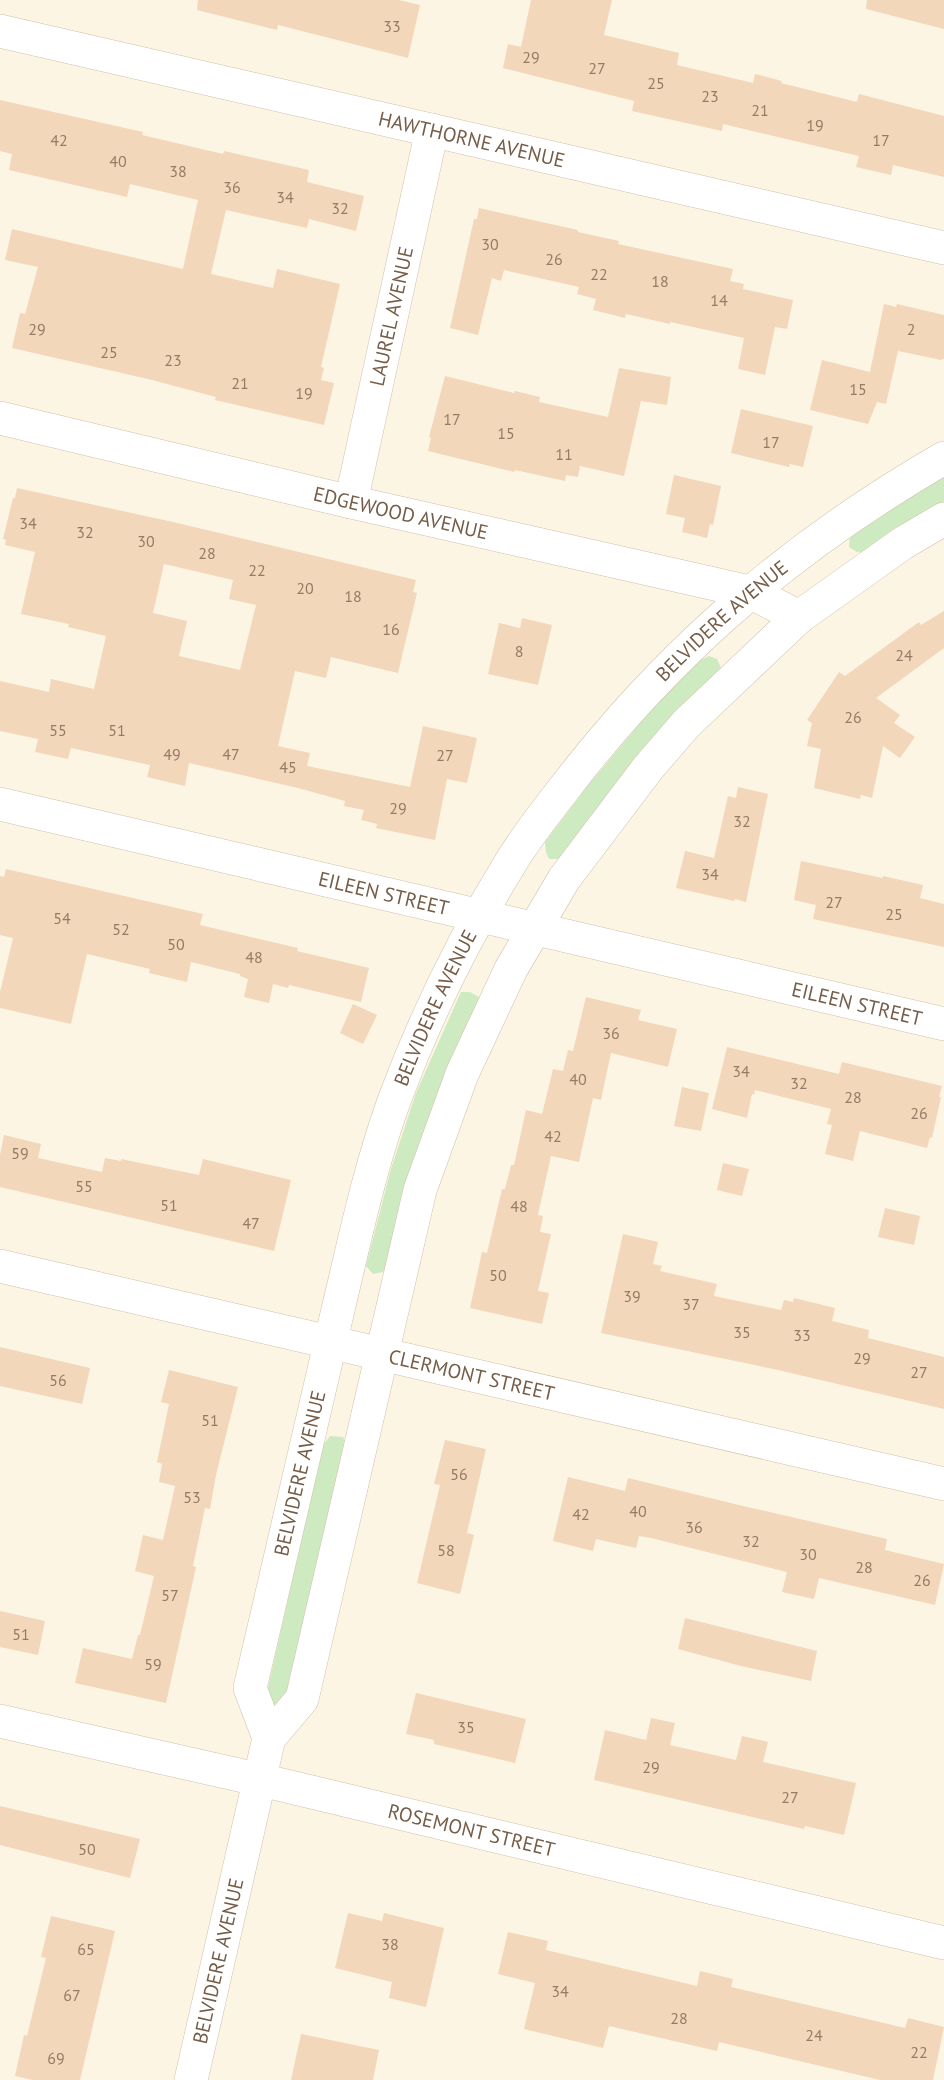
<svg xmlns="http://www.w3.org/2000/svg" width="944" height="2080" font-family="'PT Sans',sans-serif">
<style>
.green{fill:#cdeac1}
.building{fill:#f2d7ba;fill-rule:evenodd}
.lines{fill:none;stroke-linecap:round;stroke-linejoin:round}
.minor-casing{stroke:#d0c0ac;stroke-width:34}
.minor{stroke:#fff;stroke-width:33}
.labels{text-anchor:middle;stroke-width:5;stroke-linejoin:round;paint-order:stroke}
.number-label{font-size:16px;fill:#947c64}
.street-label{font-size:20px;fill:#755d48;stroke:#fff9e9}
</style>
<rect width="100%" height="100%" fill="#fcf5e3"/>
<g class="green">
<polygon points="944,477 944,506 868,553 857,552 849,547 850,535"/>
<polygon points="709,656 717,659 722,670 560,859 549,859 546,852 545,842 590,783 652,709 699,661"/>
<polygon points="461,992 470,992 479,997 480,1007 388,1262 383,1272 373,1274 366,1266 391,1169 416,1093"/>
<polygon points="330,1436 343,1437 348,1447 288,1707 275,1713 265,1701 323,1445"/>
</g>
<g class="building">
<polygon points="198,0 399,0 420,5 408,58 278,25 277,30 197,10"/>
<polygon points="531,0 612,0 604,35 679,53 677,65 753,83 755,74 782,81 781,83 857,102 859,94 944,116 944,177 893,165 891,175 856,167 859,156 723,124 722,131 632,111 634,101 503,68 508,44 521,47"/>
<polygon points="867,0 944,0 944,29 866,9"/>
<polygon points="0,100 143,132 142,135 223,154 224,151 309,170 307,182 364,196 356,231 309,219 307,228 226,210 211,274 273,288 277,269 340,284 321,367 324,368 321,380 334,383 324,425 215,400 216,397 148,379 12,348 20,313 25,314 38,267 5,260 12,229 183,269 198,200 130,184 127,197 9,170 12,154 0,151"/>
<polygon points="479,208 578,230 578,232 619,241 618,244 733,269 730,281 744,284 743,289 793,300 787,329 775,327 765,375 738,369 744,338 670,322 670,324 626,314 625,318 593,310 596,299 577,294 579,287 504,270 501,281 492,278 478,335 450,328 474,219 477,219"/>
<polygon points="884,304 896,307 897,304 944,315 944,359 942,359 941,360 898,351 886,404 877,402 868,424 810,410 822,360 870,372"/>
<polygon points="619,368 671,377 667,405 641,401 624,476 580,466 578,477 566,475 565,481 515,470 514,472 428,451 431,438 429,437 445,376 514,393 515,391 540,397 539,402 608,417"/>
<polygon points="741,409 813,426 803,467 790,464 789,467 731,453"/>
<polygon points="674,475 721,486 713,525 710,524 707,538 682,532 685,518 666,514"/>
<path d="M17,488L173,522L416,580L413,592L417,593L398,673L331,657L326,678L295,671L278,746L310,753L307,766L410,787L423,726L477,738L467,783L447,779L435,840L376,828L377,824L361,820L364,810L344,806L345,801L298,788L189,763L185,786L147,777L150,765L71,748L68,759L35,752L38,739L0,731V681L49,692L51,679L94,689L106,636L68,627L69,624L21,614L35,552L5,545L6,540L3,539L13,498H15ZM164,564L233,580L229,599L256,605L240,670L179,656L187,621L153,613Z"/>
<polygon points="944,611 944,648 876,698 900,715 894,723 915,737 900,758 883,746 872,798 861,795 860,799 814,788 821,749 807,746 812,723 807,720 839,672 845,676 919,622 921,625"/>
<polygon points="522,618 552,625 538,685 488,674 499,623 520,628"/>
<polygon points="738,787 768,794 746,902 735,899 734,901 676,888 685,851 714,858 728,796 736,798"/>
<polygon points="801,861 883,878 883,876 923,885 920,898 944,904 944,947 813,919 816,905 794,900"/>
<polygon points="6,869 203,914 200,925 298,948 297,951 369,968 361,1002 289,985 288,988 273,984 269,1003 244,997 248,979 240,976 240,974 191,962 187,982 149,973 150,969 87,954 71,1024 0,1008 0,992 13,938 0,935 0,876 4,877"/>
<polygon points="586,997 641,1010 638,1020 677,1029 668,1067 611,1053 601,1100 593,1098 579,1162 551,1156 538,1215 543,1216 540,1232 551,1234 538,1291 549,1293 542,1324 470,1308 482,1252 487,1253 502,1189 505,1189 511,1165 514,1165 526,1110 542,1114 553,1069 563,1071 568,1050 573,1051"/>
<polygon points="353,1004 377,1015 363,1044 340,1033"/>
<polygon points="727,1047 839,1074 842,1062 942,1086 939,1097 941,1097 932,1138 930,1137 927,1148 860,1131 853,1161 825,1154 832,1125 827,1124 831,1109 755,1090 754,1095 752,1094 747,1118 712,1109"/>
<polygon points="682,1087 709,1093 701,1131 674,1126"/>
<polygon points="4,1135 41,1144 38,1158 102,1172 105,1158 121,1161 121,1159 199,1175 203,1159 291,1180 274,1251 0,1187 0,1155"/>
<polygon points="723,1163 749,1169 742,1196 717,1190"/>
<polygon points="885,1208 920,1216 914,1245 878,1237"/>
<polygon points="623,1234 658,1242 653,1264 662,1266 660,1271 717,1284 714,1296 781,1310 784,1300 793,1302 794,1298 835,1308 832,1321 869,1330 868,1338 944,1357 944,1409 778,1370 601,1333"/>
<polygon points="0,1347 90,1368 82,1404 0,1386"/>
<polygon points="169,1370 238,1387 216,1475 210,1509 205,1508 193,1566 196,1567 166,1703 75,1683 83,1648 132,1659 138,1635 140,1635 154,1576 135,1571 143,1535 163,1540 175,1486 159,1482 162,1464 157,1462 169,1404 161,1402"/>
<polygon points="445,1440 486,1449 467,1533 474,1535 460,1594 417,1583 440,1485 434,1484"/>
<polygon points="568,1477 625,1491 628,1478 743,1506 887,1539 885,1550 944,1564 935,1605 819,1578 814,1599 782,1592 787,1572 651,1538 639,1536 636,1548 596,1539 593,1551 553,1541"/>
<polygon points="0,1611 45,1621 38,1655 0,1647"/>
<polygon points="685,1618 817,1651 811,1681 741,1666 678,1649"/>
<polygon points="416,1693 526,1719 515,1763 434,1744 434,1740 406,1734"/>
<polygon points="651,1718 675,1723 670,1745 736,1760 742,1736 768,1742 763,1762 856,1783 844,1835 805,1826 804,1829 594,1780 605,1730 646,1740"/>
<polygon points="0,1806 140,1839 130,1878 0,1845"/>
<polygon points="348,1913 382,1921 384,1913 444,1928 426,2007 389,1998 392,1982 335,1968"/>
<polygon points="51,1916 115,1931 80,2080 33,2080 15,2076 24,2035 27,2036 46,1958 41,1957"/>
<polygon points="508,1932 548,1941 546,1950 697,1986 700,1971 733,1979 731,1987 905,2028 908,2018 944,2027 933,2080 880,2080 719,2042 717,2051 609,2026 603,2048 524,2029 535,1983 498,1974"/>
<polygon points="301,2034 379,2050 373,2080 291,2080"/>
</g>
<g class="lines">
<defs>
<g id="minor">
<path id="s1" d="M0,31L944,248"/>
<path id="s2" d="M0,418L351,502L750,592L799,617"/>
<path id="s3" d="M351,502L432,130"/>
<path id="s4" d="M0,804L944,1024"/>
<path id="s5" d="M0,1266L944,1484"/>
<path id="s6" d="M0,1721L261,1780L944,1943"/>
<path id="s7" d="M269,1738L250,1688C279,1564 307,1439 337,1314C354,1243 369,1170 394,1101C424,1020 466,935 511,862C531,829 557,798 581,767C683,639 802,540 944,458"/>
<path id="s8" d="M191,2080L269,1738L302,1699L420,1190L462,1074L511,969L564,879L648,768L686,724L799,617L903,543L944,519"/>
</g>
</defs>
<use href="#minor" class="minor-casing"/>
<use href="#minor" class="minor"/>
</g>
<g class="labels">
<g class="number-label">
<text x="392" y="32">33</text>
<text x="531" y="63">29</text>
<text x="597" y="74">27</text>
<text x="656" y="89">25</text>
<text x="710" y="102">23</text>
<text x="760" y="116">21</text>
<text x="815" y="131">19</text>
<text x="59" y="146">42</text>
<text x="881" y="146">17</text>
<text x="118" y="167">40</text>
<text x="178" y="177">38</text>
<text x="232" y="193">36</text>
<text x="285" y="203">34</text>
<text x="340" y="214">32</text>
<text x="490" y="250">30</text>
<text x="554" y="265">26</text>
<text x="599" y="280">22</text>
<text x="660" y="287">18</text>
<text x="719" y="306">14</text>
<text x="37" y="335">29</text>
<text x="911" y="335">2</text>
<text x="109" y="358">25</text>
<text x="173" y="366">23</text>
<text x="240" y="389">21</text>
<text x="858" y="395">15</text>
<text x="304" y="399">19</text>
<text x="452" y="425">17</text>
<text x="506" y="439">15</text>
<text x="771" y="448">17</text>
<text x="564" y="460">11</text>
<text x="28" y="529">34</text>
<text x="85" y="538">32</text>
<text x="146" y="547">30</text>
<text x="207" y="559">28</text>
<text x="257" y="576">22</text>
<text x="305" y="594">20</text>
<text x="353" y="602">18</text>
<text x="391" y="635">16</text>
<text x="519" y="657">8</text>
<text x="904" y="661">24</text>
<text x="853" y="723">26</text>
<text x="58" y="736">55</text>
<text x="117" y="736">51</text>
<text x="172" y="760">49</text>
<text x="231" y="760">47</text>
<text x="445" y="761">27</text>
<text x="288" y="773">45</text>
<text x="398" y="814">29</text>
<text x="742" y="827">32</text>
<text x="710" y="880">34</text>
<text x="834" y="908">27</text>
<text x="894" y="920">25</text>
<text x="62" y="924">54</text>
<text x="121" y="935">52</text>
<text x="176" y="950">50</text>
<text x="254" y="963">48</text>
<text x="611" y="1039">36</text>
<text x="741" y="1077">34</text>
<text x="578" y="1085">40</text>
<text x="799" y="1089">32</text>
<text x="853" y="1103">28</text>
<text x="919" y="1119">26</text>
<text x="553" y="1142">42</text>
<text x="20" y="1159">59</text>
<text x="84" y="1192">55</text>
<text x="169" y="1211">51</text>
<text x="519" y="1212">48</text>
<text x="251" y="1229">47</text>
<text x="498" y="1281">50</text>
<text x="632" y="1302">39</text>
<text x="691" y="1310">37</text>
<text x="742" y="1338">35</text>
<text x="802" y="1341">33</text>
<text x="862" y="1364">29</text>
<text x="919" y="1378">27</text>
<text x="58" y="1386">56</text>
<text x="210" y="1426">51</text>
<text x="459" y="1480">56</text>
<text x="192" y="1503">53</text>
<text x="638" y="1517">40</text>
<text x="581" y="1520">42</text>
<text x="694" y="1533">36</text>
<text x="751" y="1547">32</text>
<text x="446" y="1556">58</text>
<text x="808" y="1560">30</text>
<text x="864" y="1573">28</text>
<text x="922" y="1586">26</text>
<text x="170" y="1601">57</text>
<text x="21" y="1640">51</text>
<text x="153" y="1670">59</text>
<text x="466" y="1733">35</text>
<text x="651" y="1773">29</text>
<text x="790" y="1803">27</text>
<text x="87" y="1855">50</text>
<text x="390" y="1950">38</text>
<text x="86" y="1955">65</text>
<text x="560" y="1997">34</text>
<text x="72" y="2001">67</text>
<text x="679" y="2024">28</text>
<text x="814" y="2041">24</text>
<text x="919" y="2058">22</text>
<text x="56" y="2064">69</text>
</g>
<g class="street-label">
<text dy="7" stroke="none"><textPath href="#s1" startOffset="484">HAWTHORNE AVENUE</textPath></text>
<text dy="7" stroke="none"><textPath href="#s3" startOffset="190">LAUREL AVENUE</textPath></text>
<text dy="7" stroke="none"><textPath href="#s2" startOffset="412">EDGEWOOD AVENUE</textPath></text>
<text dy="7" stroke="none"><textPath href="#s7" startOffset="1246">BELVIDERE AVENUE</textPath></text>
<text dy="7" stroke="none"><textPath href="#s4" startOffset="394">EILEEN STREET</textPath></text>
<text dy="7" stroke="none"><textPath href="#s4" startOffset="880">EILEEN STREET</textPath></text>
<text dy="7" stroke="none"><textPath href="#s7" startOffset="760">BELVIDERE AVENUE</textPath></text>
<text dy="7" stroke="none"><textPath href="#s5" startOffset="484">CLERMONT STREET</textPath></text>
<text dy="7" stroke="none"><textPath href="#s7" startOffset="274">BELVIDERE AVENUE</textPath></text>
<text dy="7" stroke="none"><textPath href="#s6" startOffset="484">ROSEMONT STREET</textPath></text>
<text dy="7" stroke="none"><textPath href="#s8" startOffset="122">BELVIDERE AVENUE</textPath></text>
</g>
</g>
</svg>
